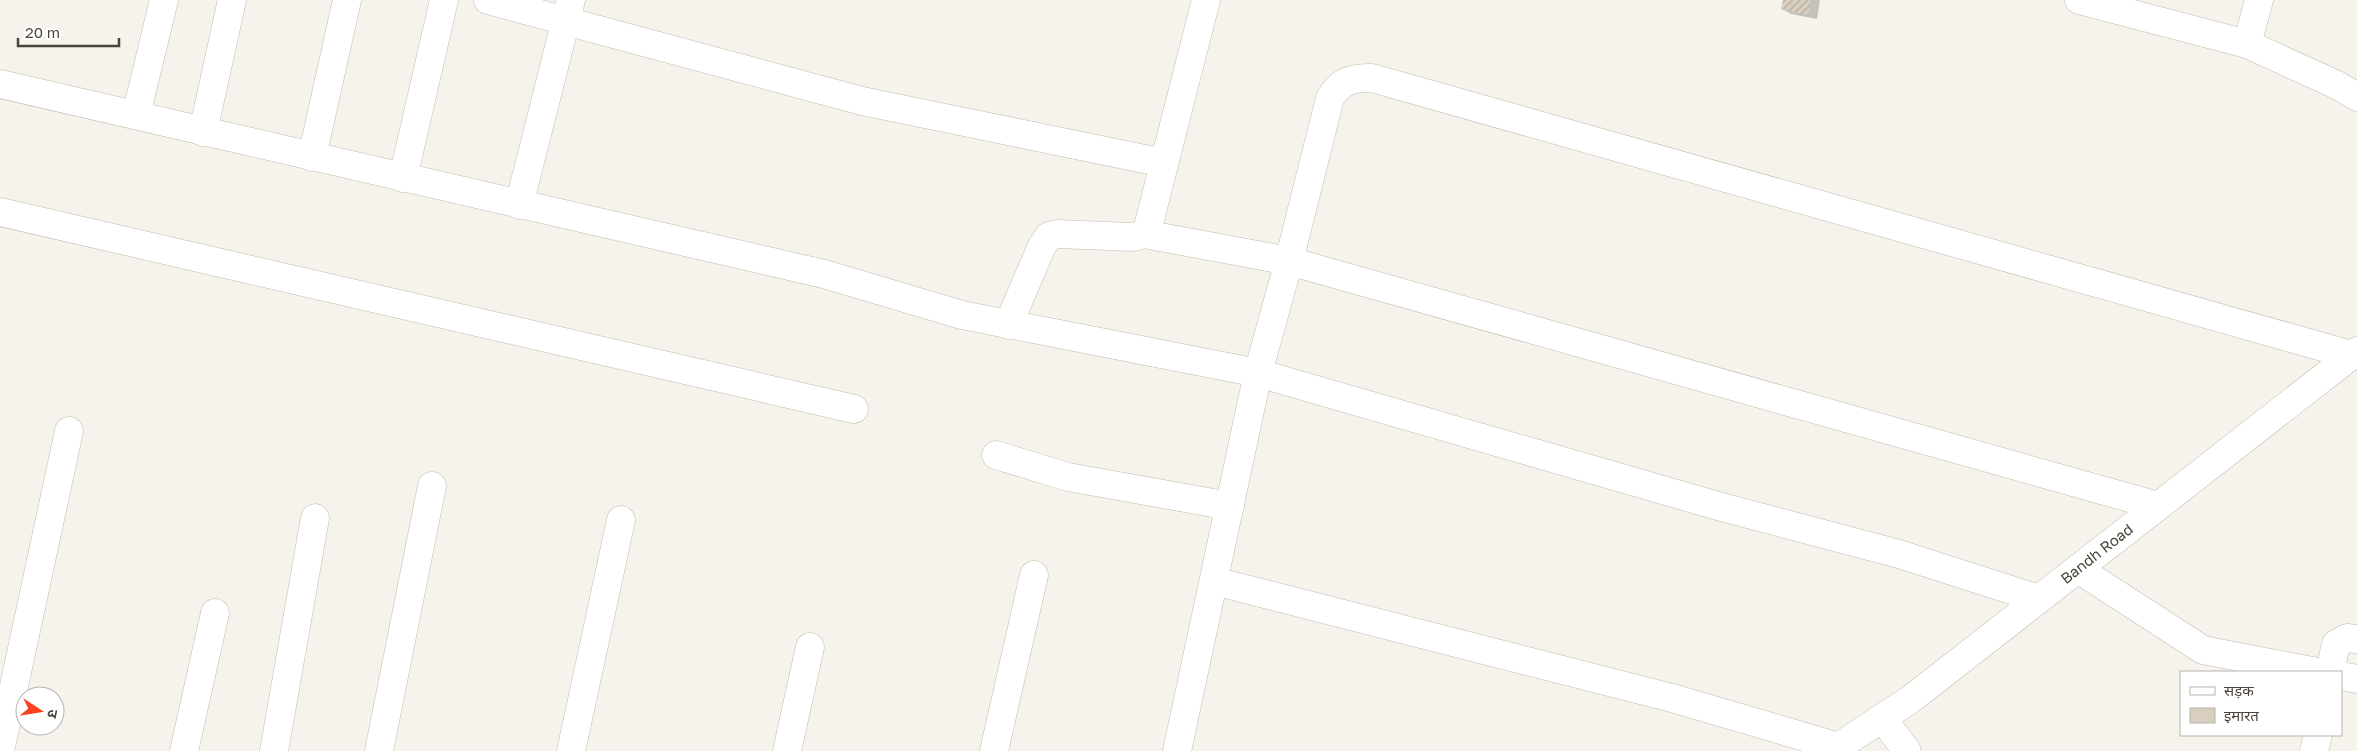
<svg xmlns="http://www.w3.org/2000/svg" width="2357" height="751" font-family="'Golos Text','Noto Sans Devanagari',sans-serif">
<style>
.shadow{fill:#0003}
.building{fill:url(#building-hatch)}
.lines{fill:none;stroke-linecap:round;stroke-linejoin:round}
.minor-casing{stroke:#c2bbae;stroke-width:29}
.minor{stroke:#fff;stroke-width:28}
.labels{text-anchor:middle;stroke-width:4;stroke-linejoin:round;paint-order:stroke}
.street-label{font-size:15px;fill:#4b4439;stroke:#fff}
</style>
<defs>
<pattern id="building-hatch" width="6" height="6" patternUnits="userSpaceOnUse" patternTransform="scale(1.25)"><rect width="6" height="6" fill="#d8cfc1"/><path d="M-1 1l2-2M0 6l6-6M5 7l2-2" fill="none" stroke="#b1aa9e"/></pattern>
</defs>
<rect width="100%" height="100%" fill="#f6f3ec"/>
<polygon class="shadow" points="1784,0 1820,0 1817,19 1791,14 1782,9"/>
<polygon class="building" points="1783,0 1811,0 1808,15 1781,9"/>
<g class="lines">
<defs>
<g id="minor">
<polyline points="488,0 862,101 1164,163"/>
<polyline points="2079,0 2247,44 2337,85 2357,97"/>
<polyline points="2247,44 2259,0"/>
<polyline points="0,84 824,274 962,315 1258,373 1718,506 1899,554 2039,599"/>
<polyline points="136,115 164,0"/>
<polyline points="203,132 232,0"/>
<polyline points="312,157 347,0"/>
<polyline points="403,178 444,0"/>
<polyline points="519,205 571,0"/>
<polyline points="0,212 854,409"/>
<polyline points="1144,234 1289,261 2158,506"/>
<polyline points="1008,325 1042,246 1049,236 1057,234 1133,237 1144,234 1148,227 1206,0"/>
<polyline points="996,455 1068,477 1230,506"/>
<polyline points="2078,569 2203,650 2317,672"/>
<polyline points="1214,581 1672,698 1839,747"/>
<polyline points="2330,672 2336,644 2347,638 2357,639"/>
<polyline points="2341,676 2357,679"/>
<polyline points="1882,718 1907,751"/>
<polyline points="0,751 69,431"/>
<polyline points="184,751 215,613"/>
<polyline points="274,751 315,518"/>
<polyline points="379,751 432,486"/>
<polyline points="571,751 621,520"/>
<polyline points="787,751 810,647"/>
<polyline points="994,751 1034,575"/>
<path d="M1177,751L1258,373L1289,261L1330,98C1341,80 1352,78 1372,78L2351,355"/>
<polyline points="1832,751 1911,699 2357,351"/>
<polyline points="2314,751 2318,735"/>
</g>
</defs>
<use href="#minor" class="minor-casing"/>
<use href="#minor" class="minor"/>
</g>
<g class="labels">
<g class="street-label">
<text transform="translate(2097 554) rotate(-38)" y="5">Bandh Road</text>
</g>
</g>
<rect x="2180" y="671" width="162" height="65" fill="#ffffff" stroke="#b7b4b0"/>
<rect x="2190" y="687" width="25" height="8" fill="#ffffff" stroke="#b7b4b0"/>
<text x="2224" y="696" font-size="15" fill="#4b4439">सड़क</text>
<rect x="2190" y="708" width="25" height="15" fill="#d8cfc1" stroke="#b7b4b0"/>
<text x="2224" y="721" font-size="15" fill="#4b4439">इमारत</text>
<g transform="translate(40 711) rotate(102)"><circle r="24" fill="#ffffff" stroke="#b7b4b0"/>
<path d="M0-4L9 19L0 12L-9 19Z" fill="#fc3f1d"/>
<text y="-8" font-size="14" font-weight="bold" text-anchor="middle" fill="#4b4439">उ</text>
</g>
<path d="M18 38v8h101v-8" fill="none" stroke="#4b4439" stroke-width="2.5"/>
<text x="25" y="38" font-size="15" fill="#4b4439" stroke="#ffffff" stroke-width="4" paint-order="stroke">20 m</text>
</svg>
